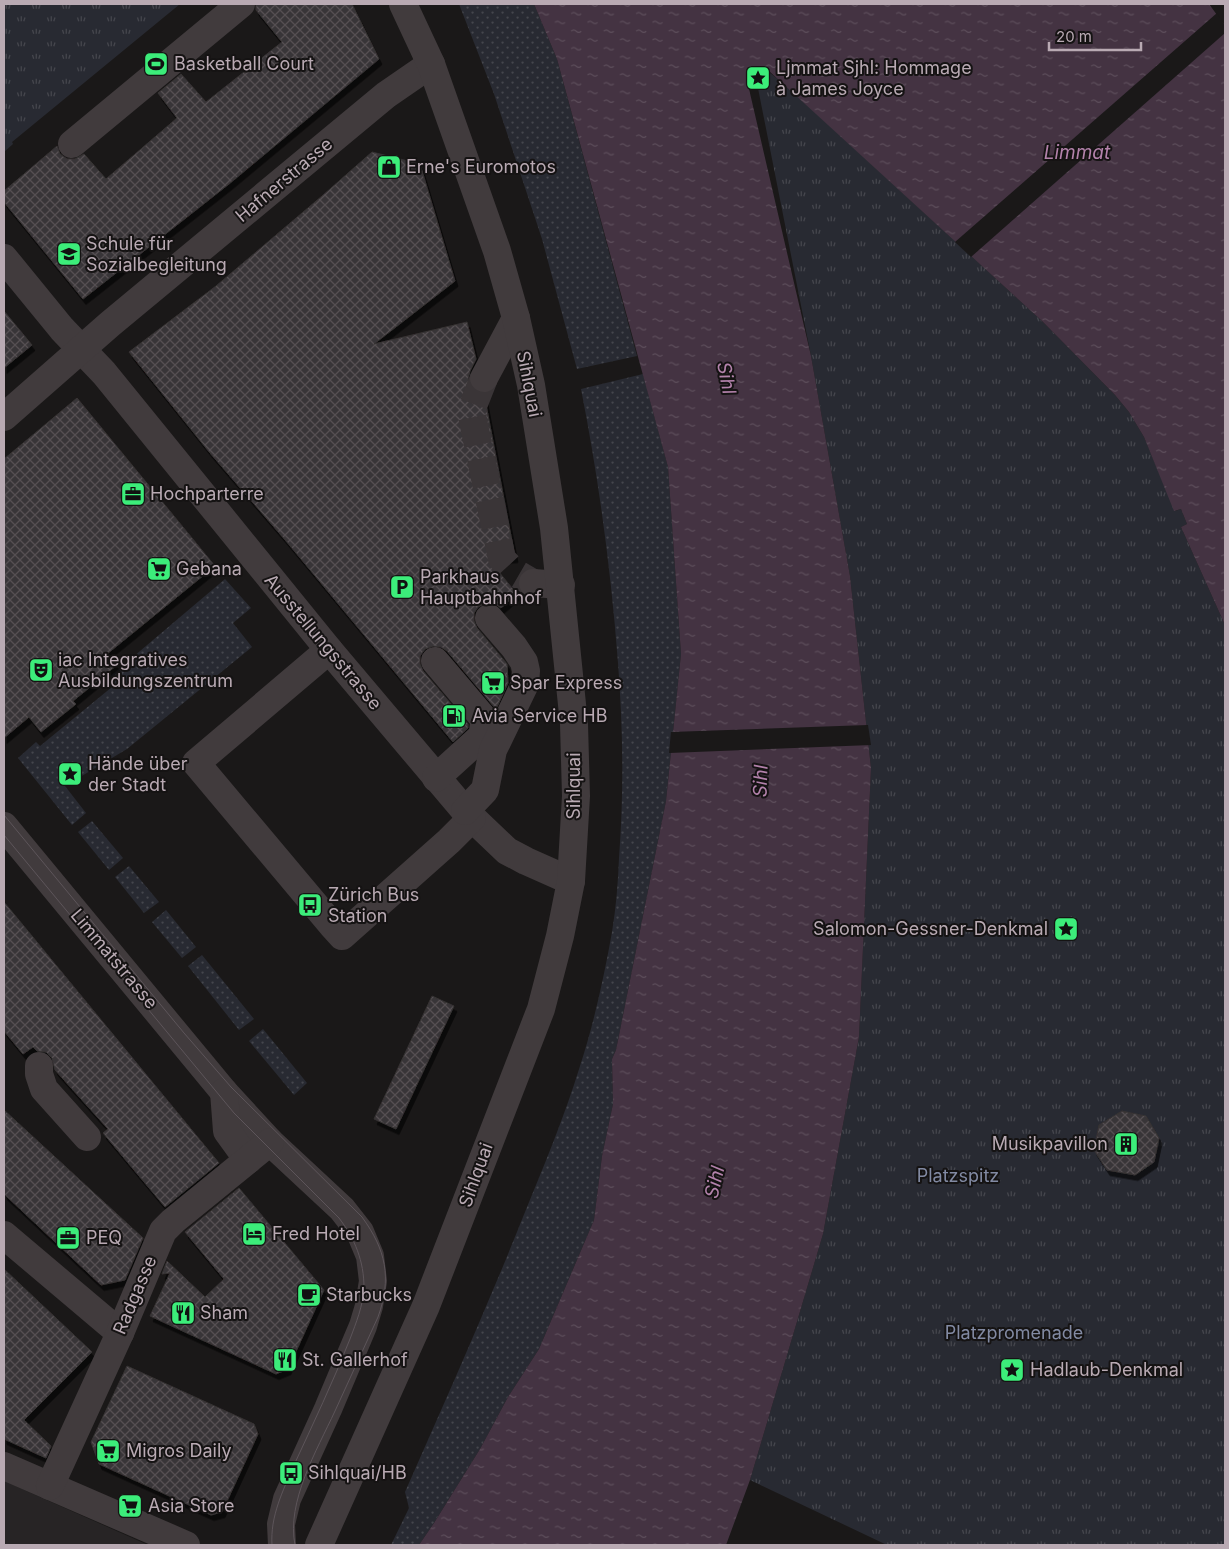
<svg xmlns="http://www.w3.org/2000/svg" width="1229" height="1549" font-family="Inter,sans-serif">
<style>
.built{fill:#272425}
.grass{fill:url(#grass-dots)}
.park{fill:url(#park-tufts)}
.water{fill:url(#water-ripples)}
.pier{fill:#1a1818}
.building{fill:url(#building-cross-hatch);stroke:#363233;filter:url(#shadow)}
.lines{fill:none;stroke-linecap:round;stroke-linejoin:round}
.minor-tunnel{stroke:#3a3537;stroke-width:28;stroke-dasharray:28 14;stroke-linecap:butt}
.minor{stroke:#413b3d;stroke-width:28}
.tram{stroke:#5d555a;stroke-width:1}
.labels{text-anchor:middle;stroke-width:4;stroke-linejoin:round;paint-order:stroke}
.poi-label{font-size:18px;fill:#b9aab3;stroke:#151313;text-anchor:start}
.street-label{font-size:18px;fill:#b9aab3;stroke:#151313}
.park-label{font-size:18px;fill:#828aa3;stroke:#151313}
.water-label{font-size:19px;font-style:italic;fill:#b382ab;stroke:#151313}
</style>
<defs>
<pattern id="grass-dots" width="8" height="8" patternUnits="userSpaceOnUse" patternTransform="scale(1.25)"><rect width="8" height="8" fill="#282a32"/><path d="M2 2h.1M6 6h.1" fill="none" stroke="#45464d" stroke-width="1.8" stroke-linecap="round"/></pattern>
<pattern id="park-tufts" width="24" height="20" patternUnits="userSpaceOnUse" patternTransform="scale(1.25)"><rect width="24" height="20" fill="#282a32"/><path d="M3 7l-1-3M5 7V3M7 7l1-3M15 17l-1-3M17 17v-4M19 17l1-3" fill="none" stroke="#45464d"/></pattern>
<pattern id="water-ripples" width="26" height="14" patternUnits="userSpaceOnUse" patternTransform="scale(1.25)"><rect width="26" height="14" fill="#443342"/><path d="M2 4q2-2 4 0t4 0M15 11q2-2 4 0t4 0" fill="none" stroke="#5d4e5b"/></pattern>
<pattern id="building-cross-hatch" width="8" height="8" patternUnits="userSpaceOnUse" patternTransform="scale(1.25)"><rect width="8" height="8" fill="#393537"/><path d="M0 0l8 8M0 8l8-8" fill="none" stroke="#545052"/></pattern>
<filter id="shadow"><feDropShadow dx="3" dy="5.5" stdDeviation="0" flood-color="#0009"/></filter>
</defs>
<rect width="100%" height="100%" fill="#1a1818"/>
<polygon class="built" points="4,1481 148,1545 4,1545"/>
<g class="grass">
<polygon points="459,4 534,4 557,59 637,356 577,369 542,239 494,94"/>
<path d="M643,374L668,467L681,654L666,801L616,1050L612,1059L613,1104L602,1156L594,1220L539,1349L508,1397L480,1449L434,1523L419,1545H391L409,1508L405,1492C445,1401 486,1310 523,1217C543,1168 564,1118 580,1066C594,1023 604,977 612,932C616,908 618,883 619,858C624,792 623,728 618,663C611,571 599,480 581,389Z"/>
<polygon points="225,579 251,608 233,623 252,647 127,749 65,786 86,813 72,825 18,758 36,742 40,746 112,687 107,679"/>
<polygon points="92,821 123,858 109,870 78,832"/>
<polygon points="129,866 159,902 144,913 115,877"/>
<polygon points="166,910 196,947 182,958 152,922"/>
<polygon points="202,955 254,1019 239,1030 188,966"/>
<polygon points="263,1029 307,1083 294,1095 249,1041"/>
</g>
<g class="park">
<polygon points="4,4 180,4 12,142 13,144 4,152"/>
<polygon points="764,71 770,73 784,84 1042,321 1115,395 1129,412 1144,437 1175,511 1181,509 1187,524 1181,527 1225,625 1225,1545 887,1545 750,1480 823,1234 859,1037 871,768 850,576 811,356 757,83 757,78 760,73"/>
</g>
<polygon class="water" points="534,4 1209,4 1225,26 1225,625 1181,527 1187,524 1181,509 1174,511 1144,437 1129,412 1115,395 1042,321 769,71 755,70 748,78 749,89 811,356 850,576 871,768 859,1037 823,1234 750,1480 726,1545 419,1545 434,1523 480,1449 508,1397 539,1349 594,1220 602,1156 613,1104 612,1059 616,1050 666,801 681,654 668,467 557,59"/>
<g class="pier">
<polygon points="1217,13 1225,26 1225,33 971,257 955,242"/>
<polygon points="868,725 871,745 669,753 671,732"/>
</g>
<g class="building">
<polygon points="256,4 352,4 379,59 229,184 83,299 4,202 4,191 57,146 60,154 67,159 75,159 84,154 106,179 177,118 158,93 181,74 206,102 282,42 256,10"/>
<polygon points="372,152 420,164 455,281 374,344 467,322 476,359 470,371 468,379 471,387 476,392 484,394 515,557 489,560 517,594 501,608 494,603 486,603 478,607 474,613 474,621 477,628 507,664 508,683 497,707 495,708 447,651 441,647 433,646 425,649 420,656 420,664 423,671 468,724 468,728 453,742 286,541 210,453 129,352 216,286 322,196"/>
<polygon points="4,311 32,345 4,368"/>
<polygon points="77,398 215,566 107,654 117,665 73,701 76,704 41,732 29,717 4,738 4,459"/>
<polygon points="4,902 219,1163 165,1207 103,1133 108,1129 55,1070 52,1058 46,1052 37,1051 33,1047 23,1054 4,1031"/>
<polygon points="432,996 454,1006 396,1129 374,1119"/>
<polygon points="4,1110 143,1238 125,1280 101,1285 4,1194"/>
<polygon points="1122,1111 1146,1116 1159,1138 1154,1162 1135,1175 1107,1170 1094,1150 1099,1125"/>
<polygon points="239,1188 324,1290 288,1369 276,1374 150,1316 170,1273 162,1274 167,1261 205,1297 224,1279 185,1232"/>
<polygon points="4,1269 92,1352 24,1420 51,1446 46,1458 4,1439"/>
<polygon points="127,1366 254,1424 258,1434 222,1512 211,1515 99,1464 91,1442"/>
</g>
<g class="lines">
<polyline class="minor-tunnel" points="484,378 471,411 502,559 514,572 533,583"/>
<g class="minor">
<polyline points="72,144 241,4"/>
<polyline points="4,258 62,329 104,373 329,650 465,811 507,851 526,861 571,881"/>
<polyline points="484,378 516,318"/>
<polyline points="4,417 110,324 386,95 431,64"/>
<polyline points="533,583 561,585"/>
<polyline points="329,650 196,763 332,925 342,936 449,841 472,818"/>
<polyline points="435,661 485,720 482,736 436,778"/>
<polyline points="465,811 485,790 493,750 525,684 526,671 524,662 514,647 489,618"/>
<polyline points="4,826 224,1092 270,1142 342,1209 360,1232 370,1256 373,1281 369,1306 363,1326 328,1409 287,1499 281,1524 282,1545"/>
<polyline points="39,1066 39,1074 44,1089 87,1137"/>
<polyline points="224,1092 227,1131 248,1160"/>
<polyline points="4,1235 120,1333"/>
<polyline points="4,1466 186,1545"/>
<polyline points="50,1486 120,1333 163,1231 173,1221 270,1142"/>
<polyline points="319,1545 426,1306 541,1009 560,936 571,881 576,796 574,724 554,528 531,385 516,318 497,251 431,64 403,4"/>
</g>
<g class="tram">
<path d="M4,815L184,1033L231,1087L362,1217C386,1250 392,1278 378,1317C364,1348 349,1380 335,1411C317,1450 286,1502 295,1545"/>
<path d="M4,835L234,1113L339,1218C355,1239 364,1261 364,1288C363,1306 356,1323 350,1339C333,1382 313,1424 294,1465C283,1491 270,1516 272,1545"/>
</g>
</g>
<defs>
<symbol id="stadium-square" viewBox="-11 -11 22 22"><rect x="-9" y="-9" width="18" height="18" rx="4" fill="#3ced7a" stroke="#151313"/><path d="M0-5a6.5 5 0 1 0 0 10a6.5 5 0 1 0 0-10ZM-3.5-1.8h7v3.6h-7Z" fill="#111"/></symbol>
<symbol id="sight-square" viewBox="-11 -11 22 22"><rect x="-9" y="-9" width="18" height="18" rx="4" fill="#3ced7a" stroke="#151313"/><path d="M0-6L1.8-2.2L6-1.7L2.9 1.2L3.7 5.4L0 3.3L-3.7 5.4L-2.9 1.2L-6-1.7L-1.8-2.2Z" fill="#111"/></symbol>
<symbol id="shop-square" viewBox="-11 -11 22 22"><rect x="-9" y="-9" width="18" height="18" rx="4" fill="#3ced7a" stroke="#151313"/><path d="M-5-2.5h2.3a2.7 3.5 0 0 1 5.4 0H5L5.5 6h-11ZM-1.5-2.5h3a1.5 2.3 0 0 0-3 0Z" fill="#111"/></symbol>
<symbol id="university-square" viewBox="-11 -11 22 22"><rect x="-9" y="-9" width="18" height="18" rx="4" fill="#3ced7a" stroke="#151313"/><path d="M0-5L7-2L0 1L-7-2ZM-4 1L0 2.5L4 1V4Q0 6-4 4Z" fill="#111"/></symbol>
<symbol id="office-square" viewBox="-11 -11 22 22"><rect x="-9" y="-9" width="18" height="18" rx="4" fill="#3ced7a" stroke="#151313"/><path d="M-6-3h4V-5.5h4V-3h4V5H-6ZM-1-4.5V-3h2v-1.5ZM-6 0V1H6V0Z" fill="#111"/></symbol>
<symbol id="supermarket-square" viewBox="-11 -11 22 22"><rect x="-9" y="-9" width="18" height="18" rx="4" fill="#3ced7a" stroke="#151313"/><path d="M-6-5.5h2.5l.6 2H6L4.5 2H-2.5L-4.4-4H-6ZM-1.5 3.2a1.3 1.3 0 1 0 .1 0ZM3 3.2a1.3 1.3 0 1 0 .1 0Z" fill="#111"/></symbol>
<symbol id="parking-square" viewBox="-11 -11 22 22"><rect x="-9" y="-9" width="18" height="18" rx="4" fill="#3ced7a" stroke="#151313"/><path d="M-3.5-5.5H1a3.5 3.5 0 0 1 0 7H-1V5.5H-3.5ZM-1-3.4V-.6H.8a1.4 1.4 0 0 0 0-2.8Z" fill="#111"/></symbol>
<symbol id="theatre-square" viewBox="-11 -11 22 22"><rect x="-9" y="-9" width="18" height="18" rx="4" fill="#3ced7a" stroke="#151313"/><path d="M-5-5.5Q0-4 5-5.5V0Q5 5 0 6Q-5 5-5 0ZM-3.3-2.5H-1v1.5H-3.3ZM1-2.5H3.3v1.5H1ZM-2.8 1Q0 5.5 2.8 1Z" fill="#111"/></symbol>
<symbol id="fuel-square" viewBox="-11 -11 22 22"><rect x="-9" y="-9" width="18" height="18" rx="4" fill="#3ced7a" stroke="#151313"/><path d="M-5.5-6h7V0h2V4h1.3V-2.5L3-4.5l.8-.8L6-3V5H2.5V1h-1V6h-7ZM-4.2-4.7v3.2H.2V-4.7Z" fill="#111"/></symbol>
<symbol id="bus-square" viewBox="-11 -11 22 22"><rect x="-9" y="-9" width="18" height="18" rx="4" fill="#3ced7a" stroke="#151313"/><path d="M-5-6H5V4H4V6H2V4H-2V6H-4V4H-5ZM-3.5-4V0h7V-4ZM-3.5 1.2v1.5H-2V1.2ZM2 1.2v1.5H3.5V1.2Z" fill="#111"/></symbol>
<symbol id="building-square" viewBox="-11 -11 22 22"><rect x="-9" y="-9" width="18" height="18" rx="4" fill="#3ced7a" stroke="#151313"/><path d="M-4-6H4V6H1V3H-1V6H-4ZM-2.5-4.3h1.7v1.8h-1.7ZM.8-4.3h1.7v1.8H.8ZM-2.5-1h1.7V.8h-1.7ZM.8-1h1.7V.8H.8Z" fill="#111"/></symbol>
<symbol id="hotel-square" viewBox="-11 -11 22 22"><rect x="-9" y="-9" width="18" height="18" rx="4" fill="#3ced7a" stroke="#151313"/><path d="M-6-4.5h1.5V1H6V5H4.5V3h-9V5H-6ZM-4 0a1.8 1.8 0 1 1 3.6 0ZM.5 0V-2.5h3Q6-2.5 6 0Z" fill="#111"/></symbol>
<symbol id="cafe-square" viewBox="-11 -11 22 22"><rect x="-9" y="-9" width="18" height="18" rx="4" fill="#3ced7a" stroke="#151313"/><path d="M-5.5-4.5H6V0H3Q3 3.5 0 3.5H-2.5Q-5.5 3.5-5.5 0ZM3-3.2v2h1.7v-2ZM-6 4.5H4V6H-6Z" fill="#111"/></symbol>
<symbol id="restaurant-square" viewBox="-11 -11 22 22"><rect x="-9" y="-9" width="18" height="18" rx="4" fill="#3ced7a" stroke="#151313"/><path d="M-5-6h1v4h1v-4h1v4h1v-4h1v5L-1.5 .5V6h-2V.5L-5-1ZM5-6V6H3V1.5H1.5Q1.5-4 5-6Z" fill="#111"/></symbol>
</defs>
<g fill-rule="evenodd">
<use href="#stadium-square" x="142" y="50" width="28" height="28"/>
<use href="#sight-square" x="744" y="64" width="28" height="28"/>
<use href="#shop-square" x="375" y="153" width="28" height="28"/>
<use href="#university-square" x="55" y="240" width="28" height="28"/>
<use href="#office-square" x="119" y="480" width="28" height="28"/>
<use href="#supermarket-square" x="145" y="555" width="28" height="28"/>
<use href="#parking-square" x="388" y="573" width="28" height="28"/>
<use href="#theatre-square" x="27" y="656" width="28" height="28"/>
<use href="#supermarket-square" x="479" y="669" width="28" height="28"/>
<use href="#fuel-square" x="440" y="702" width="28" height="28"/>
<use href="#sight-square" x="56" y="760" width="28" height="28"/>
<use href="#bus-square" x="296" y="891" width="28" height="28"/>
<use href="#sight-square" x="1052" y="915" width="28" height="28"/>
<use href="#building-square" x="1112" y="1130" width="28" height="28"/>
<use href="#hotel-square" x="240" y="1220" width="28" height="28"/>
<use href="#office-square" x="54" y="1224" width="28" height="28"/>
<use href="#cafe-square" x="295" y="1281" width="28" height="28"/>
<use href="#restaurant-square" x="169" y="1299" width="28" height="28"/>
<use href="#restaurant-square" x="271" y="1346" width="28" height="28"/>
<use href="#sight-square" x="998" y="1356" width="28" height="28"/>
<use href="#supermarket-square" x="94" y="1437" width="28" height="28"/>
<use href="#bus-square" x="277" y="1459" width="28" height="28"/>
<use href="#supermarket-square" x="116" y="1492" width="28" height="28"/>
</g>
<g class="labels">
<g class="poi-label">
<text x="174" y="70">Basketball Court</text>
<text x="776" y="74">Ljmmat Sjhl: Hommage<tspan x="776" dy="21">à James Joyce</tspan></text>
<text x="406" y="173">Erne's Euromotos</text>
<text x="86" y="250">Schule für<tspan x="86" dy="21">Sozialbegleitung</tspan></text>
<text x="150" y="500">Hochparterre</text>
<text x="176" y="575">Gebana</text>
<text x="420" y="583">Parkhaus<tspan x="420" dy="21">Hauptbahnhof</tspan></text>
<text x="58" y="666">iac Integratives<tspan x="58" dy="21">Ausbildungszentrum</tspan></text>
<text x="510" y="689">Spar Express</text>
<text x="472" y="722">Avia Service HB</text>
<text x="88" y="770">Hände über<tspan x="88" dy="21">der Stadt</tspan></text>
<text x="328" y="901">Zürich Bus<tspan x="328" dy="21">Station</tspan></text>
<text x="1048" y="935" text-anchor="end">Salomon-Gessner-Denkmal</text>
<text x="1108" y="1150" text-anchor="end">Musikpavillon</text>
<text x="272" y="1240">Fred Hotel</text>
<text x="86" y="1244">PEQ</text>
<text x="326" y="1301">Starbucks</text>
<text x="200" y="1319">Sham</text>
<text x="302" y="1366">St. Gallerhof</text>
<text x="1030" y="1376">Hadlaub-Denkmal</text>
<text x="126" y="1457">Migros Daily</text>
<text x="308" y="1479">Sihlquai/HB</text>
<text x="148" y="1512">Asia Store</text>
</g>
<g class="street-label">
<text transform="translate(284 180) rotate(-40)" y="6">Hafnerstrasse</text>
<text transform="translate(529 384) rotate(79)" y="6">Sihlquai</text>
<text transform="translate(323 642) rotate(50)" y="6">Ausstellungsstrasse</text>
<text transform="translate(574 786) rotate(-90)" y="6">Sihlquai</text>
<text transform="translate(114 959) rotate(50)" y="6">Limmatstrasse</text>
<text transform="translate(476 1175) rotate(-70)" y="6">Sihlquai</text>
<text transform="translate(135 1295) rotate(-67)" y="6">Radgasse</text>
</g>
<g class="park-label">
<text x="958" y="1182">Platzspitz</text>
<text x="1014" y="1339">Platzpromenade</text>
</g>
<g class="water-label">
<text x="1077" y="159">Limmat</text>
<text transform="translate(727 378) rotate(79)" y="7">Sihl</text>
<text transform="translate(760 781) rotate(-88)" y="7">Sihl</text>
<text transform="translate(714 1182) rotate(-77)" y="7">Sihl</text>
</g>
</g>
<rect width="1229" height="1549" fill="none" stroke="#b9aab3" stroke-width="10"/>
<path d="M1049 42v8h92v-8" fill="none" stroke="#b9aab3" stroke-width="2.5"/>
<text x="1056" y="42" font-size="15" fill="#b9aab3" stroke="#151313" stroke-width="4" paint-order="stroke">20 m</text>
</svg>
